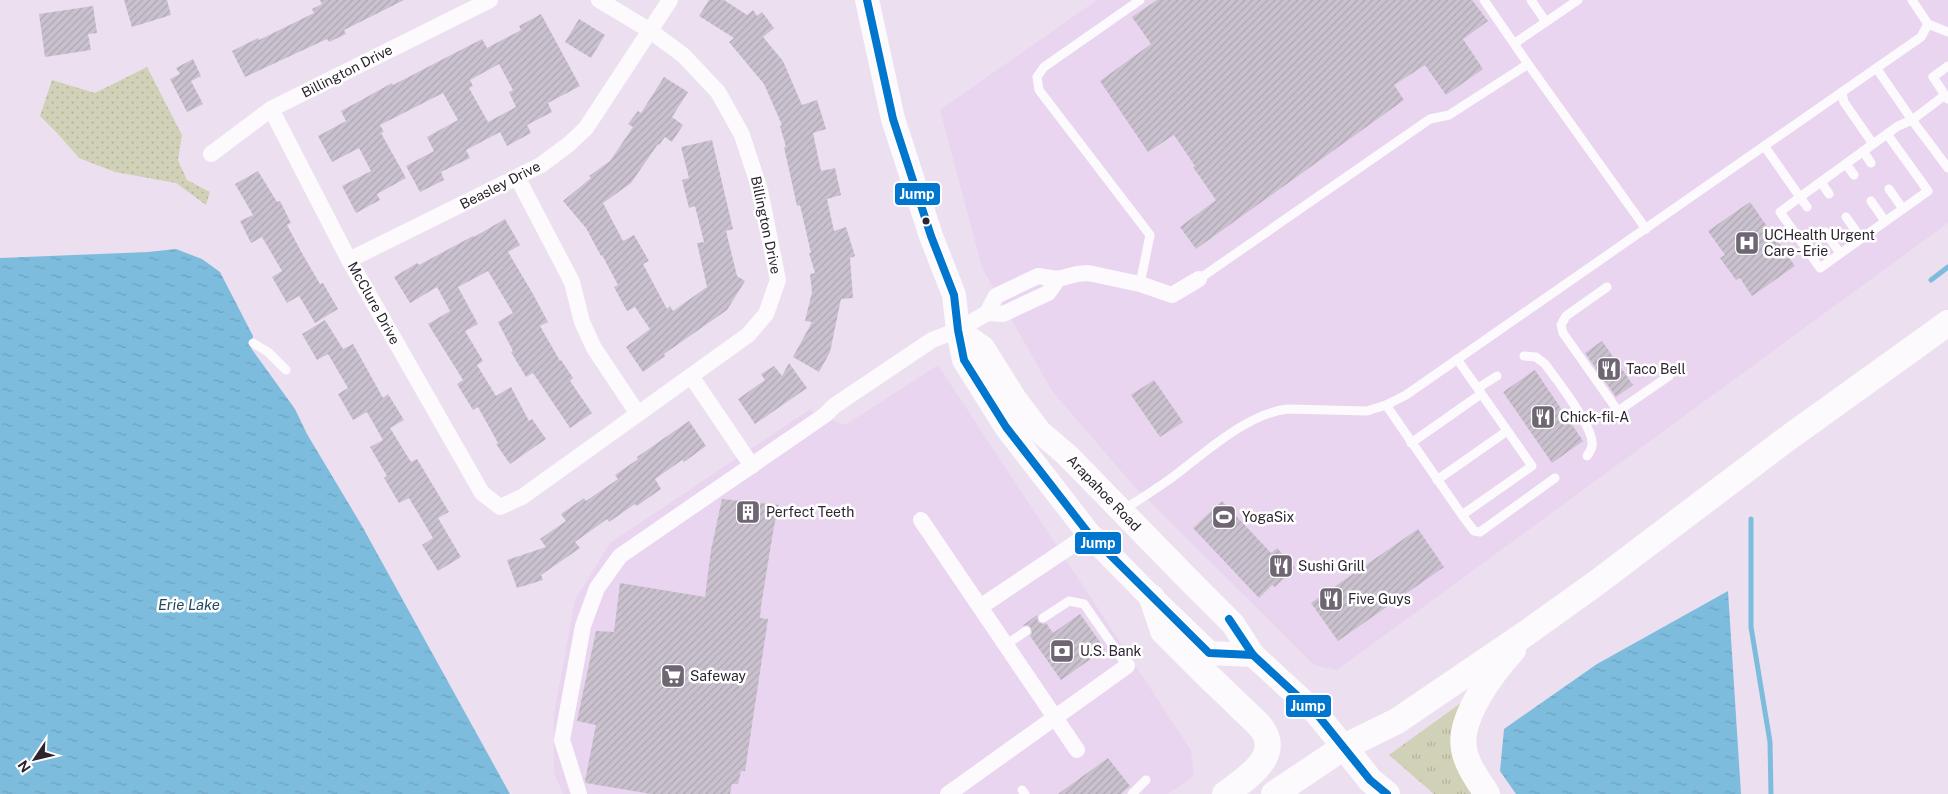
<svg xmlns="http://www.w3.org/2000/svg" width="1948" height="794" font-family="'Public Sans',sans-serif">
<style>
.built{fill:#e9d5f0}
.grass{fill:url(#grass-tufts)}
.park{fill:url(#park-dots)}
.water{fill:url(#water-ripples)}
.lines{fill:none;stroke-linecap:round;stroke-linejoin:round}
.stream{stroke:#7ebcdd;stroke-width:5}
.building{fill:url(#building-hatch);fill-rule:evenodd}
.lane{stroke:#fcfafd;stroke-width:9}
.street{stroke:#fcfafd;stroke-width:16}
.secondary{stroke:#fcfafd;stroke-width:24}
.primary{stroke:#fcfafd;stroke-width:26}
.bus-1-casing{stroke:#fff;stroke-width:11}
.bus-1{stroke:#0076ce;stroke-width:8}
.bus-dot{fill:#2c242f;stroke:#fff;stroke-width:2}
.labels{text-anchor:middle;stroke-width:5;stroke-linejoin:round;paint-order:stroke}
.street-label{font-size:14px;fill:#2c242f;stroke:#fff}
.poi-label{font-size:14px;fill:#2c242f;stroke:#fff;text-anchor:start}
.water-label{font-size:15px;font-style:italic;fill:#214a5c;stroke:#fff}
.line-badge{stroke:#fff;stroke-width:2}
.badge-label{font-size:14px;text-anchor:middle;font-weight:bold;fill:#fff}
</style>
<defs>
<pattern id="grass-tufts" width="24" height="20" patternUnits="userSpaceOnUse" patternTransform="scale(1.25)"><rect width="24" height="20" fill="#d0d1b7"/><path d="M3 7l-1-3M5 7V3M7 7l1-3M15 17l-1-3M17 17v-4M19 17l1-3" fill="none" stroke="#b3b39e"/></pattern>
<pattern id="park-dots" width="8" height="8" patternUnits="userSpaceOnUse" patternTransform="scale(1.25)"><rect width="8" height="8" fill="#d0d1b7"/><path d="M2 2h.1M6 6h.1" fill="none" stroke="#b3b39e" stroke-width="1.8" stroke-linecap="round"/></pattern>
<pattern id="water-ripples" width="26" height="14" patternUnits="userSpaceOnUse" patternTransform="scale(1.25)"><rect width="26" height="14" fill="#7ebcdd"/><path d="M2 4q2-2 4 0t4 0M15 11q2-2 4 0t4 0" fill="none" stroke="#6da1be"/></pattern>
<pattern id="building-hatch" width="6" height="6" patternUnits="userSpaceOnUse" patternTransform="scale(1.25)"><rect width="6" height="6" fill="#cac1ce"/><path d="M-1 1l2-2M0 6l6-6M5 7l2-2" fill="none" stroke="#aea6b1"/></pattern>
</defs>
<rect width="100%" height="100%" fill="#ece0f0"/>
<g class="built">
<polygon points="1097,0 1948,0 1948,223 1337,670 1314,665 1133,485 1052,391 982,268 940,110"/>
<polygon points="938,365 1191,750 1194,776 1168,794 563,794 554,773 554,714 575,600 610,543 809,410 845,425"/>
</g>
<polygon class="grass" points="1465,700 1481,794 1434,794 1389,755"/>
<polygon class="park" points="147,67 182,135 178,160 187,180 210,192 206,205 176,183 115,172 79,158 58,134 40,116 52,80 95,93"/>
<g class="water">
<polygon points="176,249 202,259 220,272 253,336 251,348 295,409 307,434 362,526 510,794 0,794 0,258 148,252"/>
<polygon points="1728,591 1741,794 1516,794 1500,771 1504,729 1597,664"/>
</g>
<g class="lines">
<g class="stream">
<polyline points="1931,280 1948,267"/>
<polyline points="1751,519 1751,627 1770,742 1771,794"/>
</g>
</g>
<g class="building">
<polygon points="124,0 167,0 171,15 132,27"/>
<polygon points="320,0 404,0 344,30 346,34 329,42 327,39 245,77 232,51 258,38 259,40 314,13 312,9 322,4"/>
<polygon points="709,0 724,0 747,15 753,10 757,16 762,12 774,28 763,37 783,61 802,105 817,100 826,129 813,133 821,171 835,168 841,195 827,199 834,231 846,227 855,256 850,258 853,298 841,299 830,352 819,372 793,357 812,322 805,321 812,292 810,274 815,273 809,253 811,253 800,205 797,206 784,147 786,147 780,126 782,125 764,84 729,42 734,38 699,16"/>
<polygon points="1157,0 1472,0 1488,21 1463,39 1483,69 1446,95 1425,65 1394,85 1404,100 1196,249 1180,227 1216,200 1193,167 1195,166 1174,135 1148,152 1100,81 1151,44 1132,17"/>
<polygon points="93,6 97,33 88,34 91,50 45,57 39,14"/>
<path d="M541,14L580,86L548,103L552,112L527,125L531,133L507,146L500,132L466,150L470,158L441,172L444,180L420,192L406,166L434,151L427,137L458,120L443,93L380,125L384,132L381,133L406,178L377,194L380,200L356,213L342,186L371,171L359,148L332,162L318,136L346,121L341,111L354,104L392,83L393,85L482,39L487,48L521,30L519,26ZM499,64L513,90L509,92L516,107L488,122L469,88L473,86L470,80Z"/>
<polygon points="579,19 605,35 591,58 565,42"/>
<polygon points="193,59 201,76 191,81 203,104 187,112 170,79 180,74 176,68"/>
<polygon points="664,77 688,92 672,117 683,125 672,142 665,137 659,145 658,144 631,183 603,203 623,241 634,235 649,261 643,264 667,309 670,306 673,311 707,287 697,243 704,242 695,206 689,208 682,180 689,178 681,147 712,140 733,229 726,231 737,276 745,281 727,310 664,354 665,356 643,372 626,347 650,329 635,307 627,311 614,287 618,285 602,255 601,256 586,228 563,201 591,178 589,176 610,161 633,127 628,124 638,111 641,113"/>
<polygon points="258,171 277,202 280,201 291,223 287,225 303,255 320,284 323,283 338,309 315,323 299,296 287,303 272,277 282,271 262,237 251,243 240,221 253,215 235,184"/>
<polygon points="1750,202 1795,266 1752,296 1740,278 1736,280 1720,258 1725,255 1708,231"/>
<polygon points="505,219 520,245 508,252 533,294 548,322 540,326 560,361 561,360 573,378 570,381 592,413 570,428 533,373 526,377 511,352 513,351 498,322 513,313 488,271 458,287 478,324 465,331 483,361 477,365 496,396 511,387 529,421 532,419 546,439 510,464 496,444 498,443 478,407 473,410 457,384 463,380 428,324 450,311 437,287 410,303 394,277 417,263 419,265 473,236 474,237"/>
<polygon points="325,320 343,349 353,344 383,398 388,394 404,420 390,428 411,462 417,459 449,512 438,518 461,557 438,571 422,545 433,538 409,498 399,503 384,478 387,476 370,447 383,440 367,412 353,420 338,394 348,388 328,354 317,360 302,334"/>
<polygon points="1602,341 1633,385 1616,397 1585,353"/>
<polygon points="789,363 807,388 755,424 738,399 765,380 761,374 774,366 782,376"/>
<polygon points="1535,370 1583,441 1552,463 1503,392"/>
<polygon points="1154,380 1183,422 1160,437 1131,395"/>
<polygon points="689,421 706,446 684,462 682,460 655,479 661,489 637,506 635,504 609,522 607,519 575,542 580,548 541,575 543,580 517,588 507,560 546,547 540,539 566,521 561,514 584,498 586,501 618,479 615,475 638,459 637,457"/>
<polygon points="722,499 779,505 774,526 761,606 760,618 768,619 745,771 741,771 738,784 732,784 730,794 651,794 586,783 585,781 596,725 577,721 596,631 614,632 620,583 705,597 711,550"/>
<polygon points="1222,501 1271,553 1277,548 1295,568 1275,587 1272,585 1259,598 1193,528"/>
<polygon points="1418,529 1444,567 1338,641 1311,603"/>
<polygon points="1080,614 1105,649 1061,680 1030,636 1032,633 1031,628 1028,625 1022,626 1037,615 1038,622 1043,624 1046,623 1053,633"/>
<polygon points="1108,758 1130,786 1121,794 1058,794"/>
</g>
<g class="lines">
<g class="lane">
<polyline points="1484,0 1528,64"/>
<polyline points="1531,0 1546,22"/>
<polyline points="1928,24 1948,32"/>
<polyline points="1515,43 1578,0"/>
<polyline points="1877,69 1912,120 1948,168"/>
<polyline points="1842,93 1844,102 1873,144"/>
<polyline points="1945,95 1933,77 1948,66"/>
<polyline points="1765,147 1800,197 1898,126 1912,120 1945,95 1948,99"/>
<polyline points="1863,151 1871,163"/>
<polyline points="1846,164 1854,175"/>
<polyline points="1821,182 1829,194"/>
<polyline points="1889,189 1903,209"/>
<polyline points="1871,201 1885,221"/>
<polyline points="1807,207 1800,197 1780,212 1820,268 1928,191 1887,134"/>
<polyline points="1846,217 1861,238"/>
<polyline points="1825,232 1840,253"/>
<polyline points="1199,279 1430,119 1449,115 1528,64 1646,229"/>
<polyline points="1140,284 1150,235 1039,90 1037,77 1044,67 1140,0"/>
<polyline points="1607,287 1566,316 1561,325 1563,333 1618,411 1669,376"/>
<polyline points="253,343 268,352 286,370"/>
<path d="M1524,356L1536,357L1545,364C1557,380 1591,424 1592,442C1593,448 1590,451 1587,456"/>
<polyline points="1478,388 1497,376"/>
<polyline points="1386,405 1462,515 1532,466 1457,359"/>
<polyline points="1411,443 1481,394"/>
<polyline points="1437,480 1507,431"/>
<path d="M1123,510C1140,499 1158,488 1174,476C1206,452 1248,413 1288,409L1367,411L1386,405L1406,395L1921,37L1928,24L1912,0"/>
<polyline points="1462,515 1474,531 1480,532 1555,478"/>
<polyline points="1043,618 1069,601 1084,604 1127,666"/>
<polyline points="1006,645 1026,631"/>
<polyline points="1022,790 1025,794"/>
<polyline points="1132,794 1146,780"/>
</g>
<g class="street">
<polyline points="271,109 349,260 482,493 500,507 522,497 748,335 766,314 778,280 760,190 742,135 718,92 683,55 649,30 599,0"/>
<polyline points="211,154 271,109 490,0"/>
<polyline points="517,177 572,282 582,322 594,348 638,414"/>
<polyline points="349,260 541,165 569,144 586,128 670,0"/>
<polyline points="987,313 996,296 1038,276 1058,279 1077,274 1088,273 1140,284 1172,295 1199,279"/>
<polyline points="691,376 752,466"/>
<polyline points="921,520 1077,750"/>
<polyline points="980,607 1089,534"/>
<polyline points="579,794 562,740 583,626 597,588 620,556 825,415 834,406 932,340 958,330 987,313 1003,314 1048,293 1058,279"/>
<polyline points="948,794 1127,666"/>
</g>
<g class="secondary">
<polyline points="867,0 893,119 931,236 954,295 958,330 964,360 1006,427 1089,534 1152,598 1209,653 1253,655"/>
<polyline points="958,330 983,348 1015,399 1039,431 1067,455 1190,581 1233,624 1253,655 1316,713 1344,747"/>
</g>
<g class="primary">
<path d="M1152,598L1163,631L1207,675L1257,723C1287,753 1247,778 1225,794"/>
<polyline points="1344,747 1370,780 1387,794"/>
<polyline points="1274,794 1344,747 1397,721 1528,632 1595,584 1784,441 1948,323"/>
<path d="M1487,794C1478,780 1467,766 1464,749C1458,718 1493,672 1513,650"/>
</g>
<defs>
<g id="bus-1">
<polyline points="867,0 893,119 931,236 954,295 958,330 964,360 1006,427 1089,534 1209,653 1253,655"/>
<polyline points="1229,619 1253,655 1316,713 1370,780 1387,794"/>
</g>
</defs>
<use href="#bus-1" class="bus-1-casing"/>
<use href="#bus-1" class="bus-1"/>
</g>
<defs>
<symbol id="hospital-square" viewBox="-11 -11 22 22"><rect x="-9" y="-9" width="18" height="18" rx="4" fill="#6f6673" stroke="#fff"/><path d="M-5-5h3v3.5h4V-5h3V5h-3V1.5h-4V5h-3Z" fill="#fff"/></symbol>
<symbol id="restaurant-square" viewBox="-11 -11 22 22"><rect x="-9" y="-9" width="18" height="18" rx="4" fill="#6f6673" stroke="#fff"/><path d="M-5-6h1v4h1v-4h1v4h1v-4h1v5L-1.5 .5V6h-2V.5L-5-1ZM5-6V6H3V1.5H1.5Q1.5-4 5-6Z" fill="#fff"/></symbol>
<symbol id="building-square" viewBox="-11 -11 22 22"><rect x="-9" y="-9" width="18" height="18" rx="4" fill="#6f6673" stroke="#fff"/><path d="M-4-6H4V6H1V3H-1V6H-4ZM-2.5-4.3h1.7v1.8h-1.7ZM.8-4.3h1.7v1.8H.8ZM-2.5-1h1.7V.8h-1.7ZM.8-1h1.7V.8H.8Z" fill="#fff"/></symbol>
<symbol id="stadium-square" viewBox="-11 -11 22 22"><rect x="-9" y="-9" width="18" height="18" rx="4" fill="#6f6673" stroke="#fff"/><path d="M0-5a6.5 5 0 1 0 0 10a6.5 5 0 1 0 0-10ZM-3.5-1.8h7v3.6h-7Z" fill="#fff"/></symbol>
<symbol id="bank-square" viewBox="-11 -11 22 22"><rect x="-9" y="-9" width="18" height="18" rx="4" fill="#6f6673" stroke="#fff"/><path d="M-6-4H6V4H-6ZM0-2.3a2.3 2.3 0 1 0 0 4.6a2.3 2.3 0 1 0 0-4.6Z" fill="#fff"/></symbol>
<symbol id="supermarket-square" viewBox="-11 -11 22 22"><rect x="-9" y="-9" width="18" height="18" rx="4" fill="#6f6673" stroke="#fff"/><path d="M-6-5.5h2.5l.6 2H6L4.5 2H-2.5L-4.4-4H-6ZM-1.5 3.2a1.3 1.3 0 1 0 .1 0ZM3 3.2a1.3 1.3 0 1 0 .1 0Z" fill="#fff"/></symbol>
</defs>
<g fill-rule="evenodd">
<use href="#hospital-square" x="1733" y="229" width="28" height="28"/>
<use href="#restaurant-square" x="1595" y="355" width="28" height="28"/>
<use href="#restaurant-square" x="1529" y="403" width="28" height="28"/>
<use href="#building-square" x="734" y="498" width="28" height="28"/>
<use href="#stadium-square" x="1210" y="503" width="28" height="28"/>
<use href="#restaurant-square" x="1267" y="552" width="28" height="28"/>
<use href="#restaurant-square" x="1317" y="585" width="28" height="28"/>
<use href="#bank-square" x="1048" y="637" width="28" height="28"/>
<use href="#supermarket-square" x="659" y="662" width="28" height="28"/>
</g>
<circle class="bus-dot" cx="926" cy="221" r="4.5"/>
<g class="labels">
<g class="street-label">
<text transform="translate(347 71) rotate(-27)" y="5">Billington Drive</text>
<text transform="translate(500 185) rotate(-27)" y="5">Beasley Drive</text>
<text transform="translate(766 225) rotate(78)" y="5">Billington Drive</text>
<text transform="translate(374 303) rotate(61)" y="5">McClure Drive</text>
<text transform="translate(1104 493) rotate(46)" y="5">Arapahoe Road</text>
</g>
<g class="poi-label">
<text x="1764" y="240">UCHealth Urgent<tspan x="1764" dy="16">Care - Erie</tspan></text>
<text x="1626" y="374">Taco Bell</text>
<text x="1560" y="422">Chick-fil-A</text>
<text x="766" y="517">Perfect Teeth</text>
<text x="1242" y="522">YogaSix</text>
<text x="1298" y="571">Sushi Grill</text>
<text x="1348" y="604">Five Guys</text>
<text x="1080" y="656">U.S. Bank</text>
<text x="690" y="681">Safeway</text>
</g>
<g class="water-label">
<text x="189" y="610">Erie Lake</text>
</g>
</g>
<g class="line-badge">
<rect x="894" y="182" width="47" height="24" rx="5" fill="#0076ce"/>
<rect x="1074" y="531" width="48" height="24" rx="5" fill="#0076ce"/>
<rect x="1285" y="694" width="47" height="24" rx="5" fill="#0076ce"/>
</g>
<g class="badge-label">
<text x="917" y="199">Jump</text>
<text x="1098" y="548">Jump</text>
<text x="1308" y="711">Jump</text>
</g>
<g transform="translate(35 759) rotate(235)" stroke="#ffffff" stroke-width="4" paint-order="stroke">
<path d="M0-4L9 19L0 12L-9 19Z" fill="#2c242f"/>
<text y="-8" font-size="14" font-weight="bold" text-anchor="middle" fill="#2c242f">N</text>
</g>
</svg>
